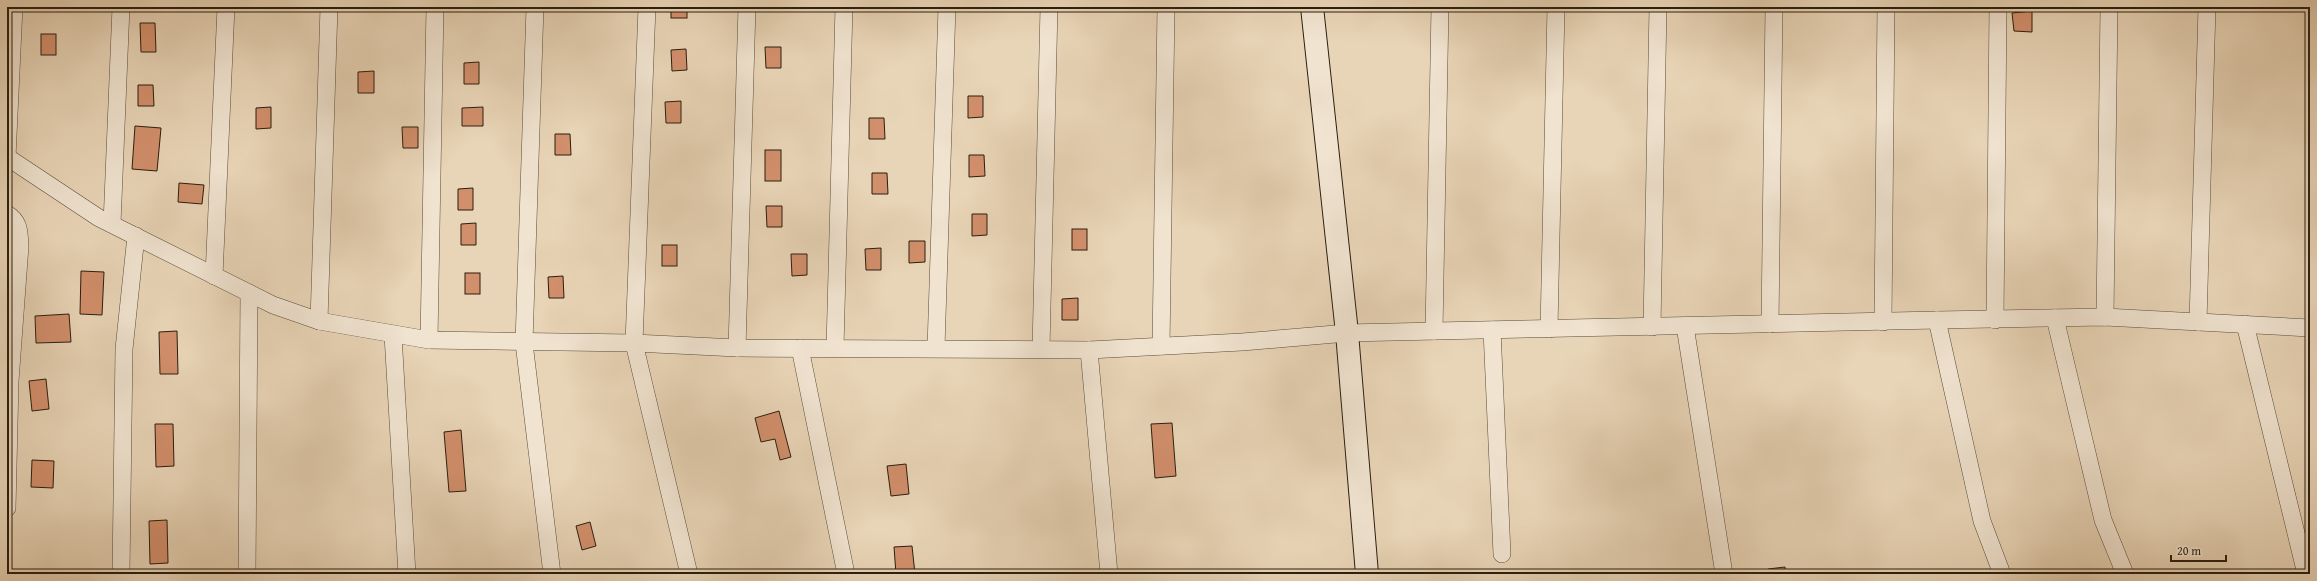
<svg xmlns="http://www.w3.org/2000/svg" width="2317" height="581" font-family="'Gentium Book Plus',serif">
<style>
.building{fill:#d28f6c;stroke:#2a1e0f}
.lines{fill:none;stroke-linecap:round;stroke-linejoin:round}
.street-casing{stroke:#5a4c39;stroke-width:18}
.secondary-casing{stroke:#2a1e0f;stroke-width:24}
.street{stroke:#f0e3d0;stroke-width:17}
.secondary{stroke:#f0e3d0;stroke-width:22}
</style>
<rect width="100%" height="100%" fill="#e8d4b6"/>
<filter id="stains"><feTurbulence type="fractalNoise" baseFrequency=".005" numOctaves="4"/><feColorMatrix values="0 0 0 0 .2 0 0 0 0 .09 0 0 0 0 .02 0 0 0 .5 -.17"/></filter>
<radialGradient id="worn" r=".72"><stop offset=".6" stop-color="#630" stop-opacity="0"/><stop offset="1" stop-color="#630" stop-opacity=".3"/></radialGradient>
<g class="building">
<rect x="671" y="7" width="16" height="11"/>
<polygon points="2032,11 2032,32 2014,31 2012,13"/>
<polygon points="140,23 155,23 156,52 141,52"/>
<rect x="41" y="34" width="15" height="21"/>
<polygon points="765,47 781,47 781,68 766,68"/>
<polygon points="686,49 687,70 672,71 671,50"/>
<polygon points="479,62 479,84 464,84 464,63"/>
<polygon points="374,71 374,93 358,93 358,72"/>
<polygon points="138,85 153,85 154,106 138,106"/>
<polygon points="968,96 983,96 983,117 968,118"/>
<polygon points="681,101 681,123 666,123 665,102"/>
<polygon points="271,107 271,128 256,129 256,108"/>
<polygon points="483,107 483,126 462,126 462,108"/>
<polygon points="869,118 884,118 885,139 869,139"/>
<polygon points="135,126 161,128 157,171 132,169"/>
<polygon points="402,127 418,127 418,148 403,148"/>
<polygon points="555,134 570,134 571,155 555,155"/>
<rect x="765" y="150" width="16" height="31"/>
<polygon points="969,155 984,155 985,176 969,177"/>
<polygon points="872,173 887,173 888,194 872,194"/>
<polygon points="179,183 204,185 202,204 178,202"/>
<polygon points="473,188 473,210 458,210 458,189"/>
<polygon points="766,206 782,206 782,227 767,227"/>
<polygon points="972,214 987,214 987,235 972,236"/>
<polygon points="476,223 476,245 461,245 461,224"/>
<rect x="1072" y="229" width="15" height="21"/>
<polygon points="909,241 925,241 925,262 909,263"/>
<rect x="662" y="245" width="15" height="21"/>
<polygon points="881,248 881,270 866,270 865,249"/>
<polygon points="791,254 807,254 807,275 792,276"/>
<polygon points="81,271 104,272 102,315 80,314"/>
<rect x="465" y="273" width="15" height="21"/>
<polygon points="563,276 564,298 549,298 548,277"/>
<polygon points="1078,298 1078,320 1062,320 1062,299"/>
<polygon points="69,314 71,342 36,343 35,316"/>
<polygon points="177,331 178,374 160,374 159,332"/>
<polygon points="46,379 49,409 32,411 29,381"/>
<polygon points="779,411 791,457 780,460 775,439 761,442 755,418"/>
<polygon points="1172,423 1176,476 1155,478 1151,424"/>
<polygon points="155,424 173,424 174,466 156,467"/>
<polygon points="461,430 466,491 449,492 444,432"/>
<polygon points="32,460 54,461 53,488 31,487"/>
<polygon points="906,464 909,494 891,496 887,466"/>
<polygon points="167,520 168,563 150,564 149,521"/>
<polygon points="590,522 596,546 582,550 576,526"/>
<polygon points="912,546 915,574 896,574 894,547"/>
<polygon points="1785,567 1786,574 1769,574 1768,569"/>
<polygon points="2284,570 2285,574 2271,574"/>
</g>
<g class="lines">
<defs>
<g id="street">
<polyline points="535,7 524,343 552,574"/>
<polyline points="647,7 634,343 689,574"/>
<polyline points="7,157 99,218 273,305 319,321 429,340 634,343 737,348 1089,350 1242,342 1347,333 1937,320 2105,317 2310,328"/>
<polyline points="7,157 14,7"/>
<path d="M7,214C20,222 19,232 20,246L10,381L7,508"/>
<polyline points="112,224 121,7"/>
<polyline points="214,276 226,7"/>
<polyline points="2105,317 2109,7"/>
<polyline points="2055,318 2103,520 2125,574"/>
<polyline points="1937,320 1982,521 2002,574"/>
<polyline points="1995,320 1998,7"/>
<polyline points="319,321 329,7"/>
<polyline points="1883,322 1886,7"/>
<polyline points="2198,322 2207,7"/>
<polyline points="1770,324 1774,7"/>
<polyline points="2245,324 2306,574"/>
<polyline points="1685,326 1724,574"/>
<polyline points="1652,327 1658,7"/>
<polyline points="1549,329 1556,7"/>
<polyline points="1492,330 1502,554"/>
<polyline points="1434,331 1440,7"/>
<polyline points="393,335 407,574"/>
<polyline points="429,340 435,7"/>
<polyline points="1161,346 1166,7"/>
<polyline points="737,348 747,7"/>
<polyline points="800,348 846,574"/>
<polyline points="835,348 844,7"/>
<polyline points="936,348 947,7"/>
<polyline points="1041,349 1049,7"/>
<polyline points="1089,350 1109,574"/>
<polyline points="121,574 124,349 136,236"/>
<polyline points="247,574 249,293"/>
</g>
<polyline id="secondary" points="1312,7 1347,333 1367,574"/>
</defs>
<use href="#street" class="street-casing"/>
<use href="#secondary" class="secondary-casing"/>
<use href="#street" class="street"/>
<use href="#secondary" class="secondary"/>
</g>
<rect width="2317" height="581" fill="none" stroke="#e8d4b6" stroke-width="24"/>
<rect x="8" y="8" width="2301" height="565" fill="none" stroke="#2a1e0f" stroke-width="2"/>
<rect x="12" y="12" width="2293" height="557" fill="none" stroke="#2a1e0f"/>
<path d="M2171 555v6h55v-6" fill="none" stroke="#2a1e0f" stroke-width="2"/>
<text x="2177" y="555" font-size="12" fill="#2a1e0f" stroke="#f0e3d0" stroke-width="3" paint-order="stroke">20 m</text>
<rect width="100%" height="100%" filter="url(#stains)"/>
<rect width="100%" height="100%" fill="url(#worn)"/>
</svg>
